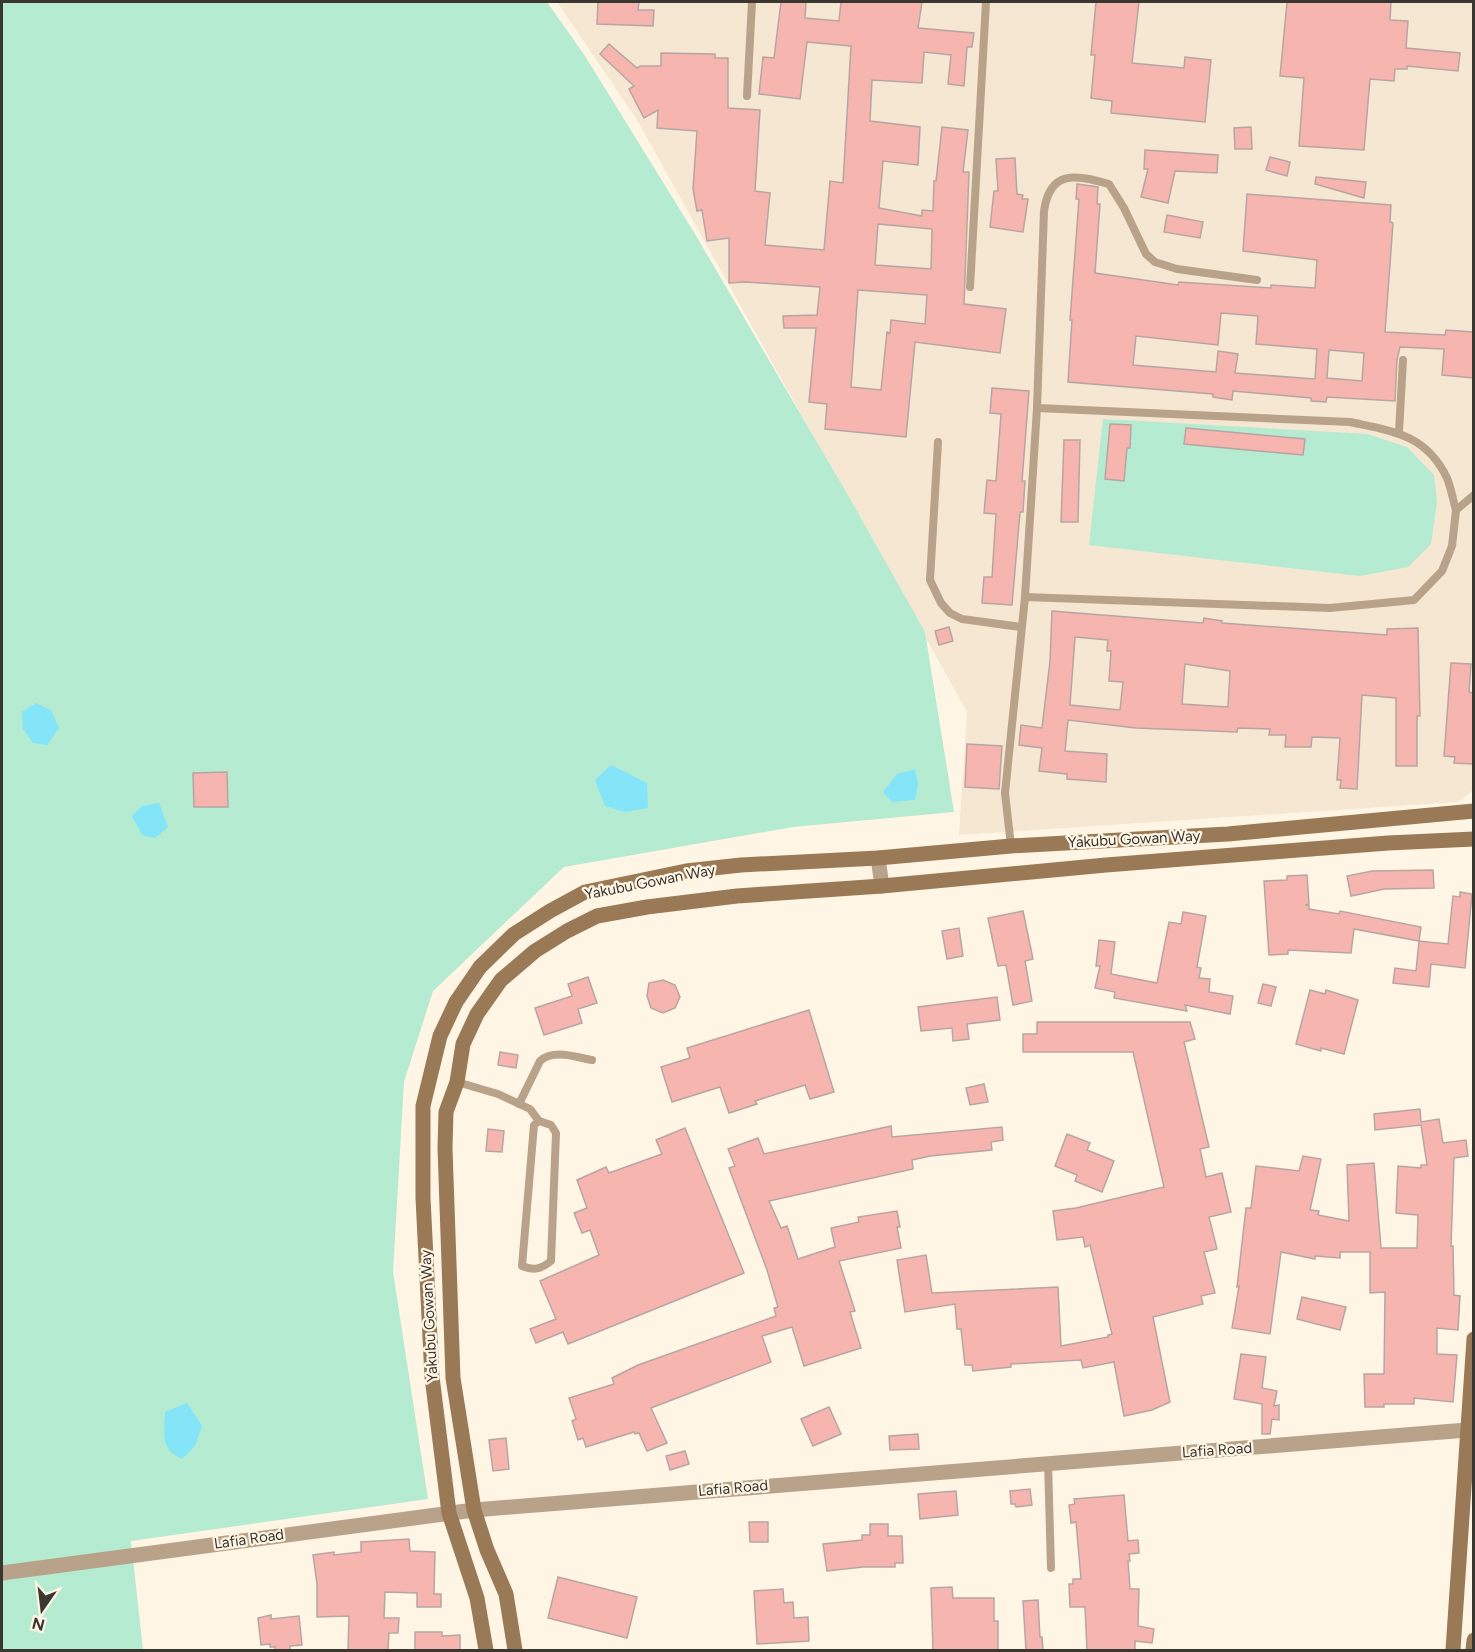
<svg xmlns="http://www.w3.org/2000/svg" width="1475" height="1652" font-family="Figtree,sans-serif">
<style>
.built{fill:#f5e7d2}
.green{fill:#b5ebd1}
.water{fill:#85e5f8}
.building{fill:#f6b6af;stroke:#b8a5a3;stroke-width:1.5;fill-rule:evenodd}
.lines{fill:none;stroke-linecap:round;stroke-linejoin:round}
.lane{stroke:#b8a28a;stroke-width:8}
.street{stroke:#b8a28a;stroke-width:15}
.secondary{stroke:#9a7a56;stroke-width:15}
.labels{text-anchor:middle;stroke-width:4.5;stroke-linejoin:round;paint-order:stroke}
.street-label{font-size:15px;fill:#3a3630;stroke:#fff5e5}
</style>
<rect width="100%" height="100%" fill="#fff5e5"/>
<polygon class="built" points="557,2 1473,2 1473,790 1458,802 959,835 967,712 637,120"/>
<g class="green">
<polygon points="2,2 547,2 585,56 695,234 849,497 925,632 954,812 793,827 564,867 433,991 404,1082 393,1272 428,1499 131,1541 143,1650 2,1650"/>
<polygon points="1103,419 1367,434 1407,447 1434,475 1437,502 1431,544 1408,567 1360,576 1089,545"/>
</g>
<g class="water">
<polygon points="36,703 51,710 59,728 47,745 33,743 23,729 22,712"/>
<polygon points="611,765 647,783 648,808 625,812 605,806 595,780"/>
<polygon points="915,769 918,784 915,800 892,802 883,792 897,774"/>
<polygon points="159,803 168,827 155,838 142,835 132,816 142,806"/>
<path d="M187,1403L202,1426L195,1446L182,1459C160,1449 164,1433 165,1412Z"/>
</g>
<g class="building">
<polygon points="598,2 639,2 638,10 654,10 653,26 597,24"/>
<path d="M781,2H806L805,18L839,21L841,2H922L918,28L974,33L972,47H967L964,86L948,84L951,55L924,52L922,83L872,80L870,121L920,127L918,165L883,161L879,208L922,216V210L933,211L934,181H936L942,127L968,130L963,172H969L964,304L1006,309L1000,353L915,342L906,437L825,429L827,404L809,402L816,328H784L783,316L817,315L820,287L746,282L729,283V238L707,241L702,210L697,211L693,189L697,131L657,128L658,110L644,118L629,89L634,86L600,54L609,44L637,68L640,66H661V53L715,54V58H728V108L760,110L755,191L770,193L765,245L824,250L830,181L843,183L851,46L807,42L800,99L759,94L763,57L774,58ZM878,224L932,229L931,269L875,265ZM858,290L927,295L925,324L891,320L890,333L887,332L881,390L851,387Z"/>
<polygon points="1096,2 1139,2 1132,63 1184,68 1185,57 1211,60 1205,122 1111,113 1112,101 1091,98 1095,55 1091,55"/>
<polygon points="1287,2 1391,2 1390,20 1408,21 1406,48 1460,53 1458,71 1407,66 1407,69 1395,69 1394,81 1370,79 1364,150 1299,146 1304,78 1280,76"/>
<polygon points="1251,127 1252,149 1235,149 1234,128"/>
<polygon points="1145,150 1218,155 1217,173 1175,171 1168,203 1141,197 1148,169 1144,169"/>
<polygon points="1270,157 1290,162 1287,176 1266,170"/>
<polygon points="1015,158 1017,194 1023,195 1022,199 1028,199 1023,232 990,227 994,191 998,191 996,159"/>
<polygon points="1316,177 1366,182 1364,198 1315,184"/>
<path d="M1077,184L1098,187L1097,204H1100L1095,273L1178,285L1179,282L1271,288V285L1315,288L1317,260L1243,251L1247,194L1391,205L1390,222L1393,223L1385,332L1445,335L1446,330L1473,332V378L1442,375L1444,349L1400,347L1397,360L1395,401L1327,397L1326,402L1311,401V398L1233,391L1232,400L1213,397V394L1068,382L1072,320H1070L1079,199H1076ZM1221,313L1258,316L1256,344L1317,349L1315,379L1235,373L1238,354L1218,351L1216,372L1133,365L1136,336L1218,345ZM1329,350L1364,353L1362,381L1327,378Z"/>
<polygon points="1167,215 1203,222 1200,238 1164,232"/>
<polygon points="992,388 1029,391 1022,481 1025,481 1023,512 1020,512 1012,605 982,603 984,577 992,577 996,514 984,513 987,480 996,481 1001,414 990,413"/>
<polygon points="1110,424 1131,425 1130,448 1127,448 1124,481 1105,479"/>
<polygon points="1186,428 1305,439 1303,455 1184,444"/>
<polygon points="1064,440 1080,440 1078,522 1061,522"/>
<path d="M1052,611L1203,623L1204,618L1222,621V623L1387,635V629L1418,628L1420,716H1417V766H1396V698L1362,695L1357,789L1340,788L1341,780H1337L1340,738L1312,737L1311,747H1285L1286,735H1269L1270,729L1238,728L1237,732L1136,728L1068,720L1065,751L1107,754L1106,782L1067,779V774L1039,771L1042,748L1019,745L1021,725L1042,728L1050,661ZM1075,637L1108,640L1107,651H1111L1109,681L1123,682L1120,710L1070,705ZM1185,664L1230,671L1228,707L1182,704Z"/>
<polygon points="949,627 953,641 939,645 935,631"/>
<polygon points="1451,663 1471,664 1469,692 1473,693 1473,764 1454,763 1455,757 1444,756"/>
<polygon points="967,744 1002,746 999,789 965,787"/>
<polygon points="227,772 228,807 194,807 193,773"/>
<polygon points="1433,870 1434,888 1384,889 1351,896 1347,876 1372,871"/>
<polygon points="1307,875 1309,904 1305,905 1309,905 1309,909 1339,914 1340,911 1421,927 1419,941 1354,929 1351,953 1288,950 1288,954 1269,955 1264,881 1287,880 1287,876"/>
<polygon points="1460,892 1472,894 1465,968 1431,964 1429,987 1393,983 1395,968 1416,971 1419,941 1448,944 1453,896 1460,897"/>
<polygon points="1023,911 1033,959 1025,961 1032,1001 1013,1005 1006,965 998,966 988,918"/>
<polygon points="1183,912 1206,916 1197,967 1201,968 1199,978 1210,979 1209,992 1233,996 1230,1014 1185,1005 1187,1011 1114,998 1115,992 1095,988 1100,966 1096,966 1099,940 1115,942 1111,974 1157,983 1169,922 1181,924"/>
<polygon points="959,928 963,956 947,959 942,931"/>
<polygon points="588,977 597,1003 578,1009 582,1023 544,1035 535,1008 572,996 568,984"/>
<polygon points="663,980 675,985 680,997 675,1008 663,1013 651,1008 647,996 649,983"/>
<polygon points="1263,984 1276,987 1271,1006 1258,1003"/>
<polygon points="1310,990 1325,994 1326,990 1358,1000 1344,1054 1321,1048 1321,1051 1296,1044"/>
<polygon points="997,997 1000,1020 967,1024 969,1039 953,1041 952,1028 921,1031 918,1007"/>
<polygon points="809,1010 834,1092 810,1099 805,1085 755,1101 757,1104 729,1113 720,1087 672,1102 661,1067 690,1058 687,1048"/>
<polygon points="1037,1022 1190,1022 1195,1039 1184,1042 1209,1147 1200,1149 1206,1177 1222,1173 1231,1212 1209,1217 1217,1249 1204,1252 1215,1293 1201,1296 1203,1304 1153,1317 1170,1402 1152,1410 1124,1416 1114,1362 1083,1368 1081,1360 1011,1364 1011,1367 973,1371 972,1365 965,1365 961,1329 957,1329 955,1304 905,1312 897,1260 926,1255 932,1293 1058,1287 1061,1346 1108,1337 1108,1335 1112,1334 1090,1245 1085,1247 1083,1237 1057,1240 1053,1211 1076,1208 1164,1187 1133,1052 1023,1052 1023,1034 1037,1034"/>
<polygon points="500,1052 518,1055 516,1068 498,1065"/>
<polygon points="984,1084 988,1102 970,1105 966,1088"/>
<polygon points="1420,1109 1421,1122 1439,1119 1443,1143 1466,1140 1468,1156 1454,1158 1451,1246 1453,1246 1454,1295 1460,1296 1458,1330 1437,1328 1437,1354 1457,1355 1453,1402 1414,1398 1414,1404 1384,1404 1384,1407 1365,1407 1364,1374 1384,1374 1385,1292 1370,1293 1370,1252 1340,1252 1340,1258 1315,1256 1315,1259 1281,1252 1270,1334 1232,1328 1239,1286 1237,1287 1246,1208 1251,1208 1256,1166 1299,1171 1303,1156 1321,1159 1310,1210 1319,1211 1318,1215 1349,1221 1347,1165 1374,1163 1381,1248 1417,1248 1418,1215 1396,1213 1398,1166 1421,1168 1421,1165 1427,1165 1421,1125 1375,1130 1374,1114"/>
<polygon points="891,1126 892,1137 1002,1127 1003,1140 991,1142 992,1150 930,1156 912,1160 913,1169 769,1201 781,1228 787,1226 798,1259 835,1247 831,1228 859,1222 858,1217 897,1211 900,1227 897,1227 901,1248 839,1261 855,1311 850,1312 861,1348 804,1366 792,1327 762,1336 771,1362 651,1408 667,1443 647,1451 639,1433 635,1434 634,1432 586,1447 583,1438 578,1440 572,1421 576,1419 569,1398 614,1384 612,1378 638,1365 776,1316 774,1308 778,1307 767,1270 729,1168 735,1166 728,1149 758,1138 764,1154"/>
<polygon points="685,1128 744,1273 568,1344 563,1332 536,1343 530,1329 556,1319 540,1281 599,1255 590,1230 582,1233 574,1213 587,1208 577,1180 606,1167 609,1173 662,1154 656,1140"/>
<polygon points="488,1129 504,1131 502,1152 486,1151"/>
<polygon points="1067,1134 1090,1143 1087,1150 1114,1161 1102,1192 1075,1181 1077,1175 1055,1166"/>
<polygon points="1302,1297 1346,1307 1340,1330 1297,1319"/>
<polygon points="1241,1354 1266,1357 1262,1388 1277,1391 1274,1406 1279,1405 1279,1420 1272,1419 1270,1434 1262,1434 1262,1404 1234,1399"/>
<polygon points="829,1407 841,1434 813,1446 801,1419"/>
<polygon points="918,1434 919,1449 890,1450 889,1436"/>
<polygon points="506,1438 509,1469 493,1471 489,1440"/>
<polygon points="685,1451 689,1464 670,1470 666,1456"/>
<polygon points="1030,1489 1032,1505 1016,1507 1015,1504 1011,1504 1010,1491"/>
<polygon points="956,1491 958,1515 920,1519 918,1494"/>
<polygon points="1124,1495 1128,1541 1138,1540 1139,1553 1129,1554 1130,1561 1128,1561 1130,1589 1139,1589 1138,1626 1154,1629 1152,1643 1135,1641 1135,1650 1087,1650 1085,1607 1070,1607 1069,1584 1073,1584 1073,1579 1081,1579 1076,1522 1071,1523 1069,1505 1075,1504 1074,1499"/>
<polygon points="749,1522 768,1522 768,1542 750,1542"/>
<polygon points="870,1524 888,1524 888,1536 902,1536 903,1563 895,1563 895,1567 863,1567 827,1571 823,1544 862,1540 862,1535 870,1535"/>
<polygon points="409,1539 410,1551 435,1552 434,1594 441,1594 441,1607 417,1607 417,1593 385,1592 384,1618 399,1618 398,1633 389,1633 388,1650 348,1650 349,1616 317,1617 317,1584 313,1555 334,1552 334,1555 361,1552 361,1542"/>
<polygon points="558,1577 637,1597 627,1638 548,1618"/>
<polygon points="952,1587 953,1598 994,1598 994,1621 998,1621 998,1650 933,1650 931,1588"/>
<polygon points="783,1589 784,1603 793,1602 794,1618 808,1617 809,1641 757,1644 754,1591"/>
<polygon points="1038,1600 1040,1637 1042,1637 1043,1650 1026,1650 1023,1601"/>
<polygon points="271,1615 271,1619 299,1616 302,1645 290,1646 290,1650 275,1650 275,1647 270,1647 270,1644 261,1645 258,1618"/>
<polygon points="415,1632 442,1632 442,1636 460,1635 460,1650 415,1650"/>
</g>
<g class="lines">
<g class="lane">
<polyline points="747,96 752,2"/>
<polyline points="970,287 986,2"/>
<path d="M1037,408L1350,422C1392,431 1426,434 1447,478C1451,488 1453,500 1456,510"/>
<polyline points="1399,432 1403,360"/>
<polyline points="938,442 930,580 941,603 950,613 962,619 1021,627"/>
<polyline points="1025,597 1330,608 1414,600 1442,571 1452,546 1456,510 1474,495"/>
<path d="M1011,846L1005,793L1025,597L1037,408L1044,211C1050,169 1076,175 1109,184L1124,208L1146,254L1155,262L1177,269L1257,280"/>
<path d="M457,1082L498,1094L530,1109L539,1121L534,1125L522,1266C534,1271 541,1269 551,1261L556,1133L551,1125L539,1121"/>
<path d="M519,1104L540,1061C554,1049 575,1057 592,1060"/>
<polyline points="1048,1463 1051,1568"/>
</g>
<g class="street">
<polyline points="878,858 882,886"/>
<polyline points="2,1573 474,1510 1467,1430"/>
</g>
<g class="secondary">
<polyline points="486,1650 477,1598 449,1513 432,1377 423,1198 423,1106 440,1036 456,1002 480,967 514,934 550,911 585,892 686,871 741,865 878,858 1011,846 1228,834 1474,811"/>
<polyline points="515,1650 506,1594 487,1550 474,1510 453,1378 445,1148 446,1112 457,1082 463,1044 477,1014 501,980 535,951 567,931 597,916 647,907 737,896 882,886 1106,865 1388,843 1474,839"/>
<polyline points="1453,1650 1474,1339"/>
<polyline points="1473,1650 1474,1640"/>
</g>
</g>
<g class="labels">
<g class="street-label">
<text transform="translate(1134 839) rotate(-3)" y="5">Yakubu Gowan Way</text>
<text transform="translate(650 882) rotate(-11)" y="5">Yakubu Gowan Way</text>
<text transform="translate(429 1316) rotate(-93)" y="5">Yakubu Gowan Way</text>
<text transform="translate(1217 1450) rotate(-4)" y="5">Lafia Road</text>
<text transform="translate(733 1488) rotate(-5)" y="5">Lafia Road</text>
<text transform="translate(249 1539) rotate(-8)" y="5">Lafia Road</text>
</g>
</g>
<rect width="1475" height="1652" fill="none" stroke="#3a3630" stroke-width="6"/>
<g transform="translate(42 1610) rotate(194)" stroke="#fff5e5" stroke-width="4.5" paint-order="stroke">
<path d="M0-4.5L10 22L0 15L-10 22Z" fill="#3a3630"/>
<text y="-9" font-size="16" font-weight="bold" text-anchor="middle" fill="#3a3630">N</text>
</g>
</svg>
